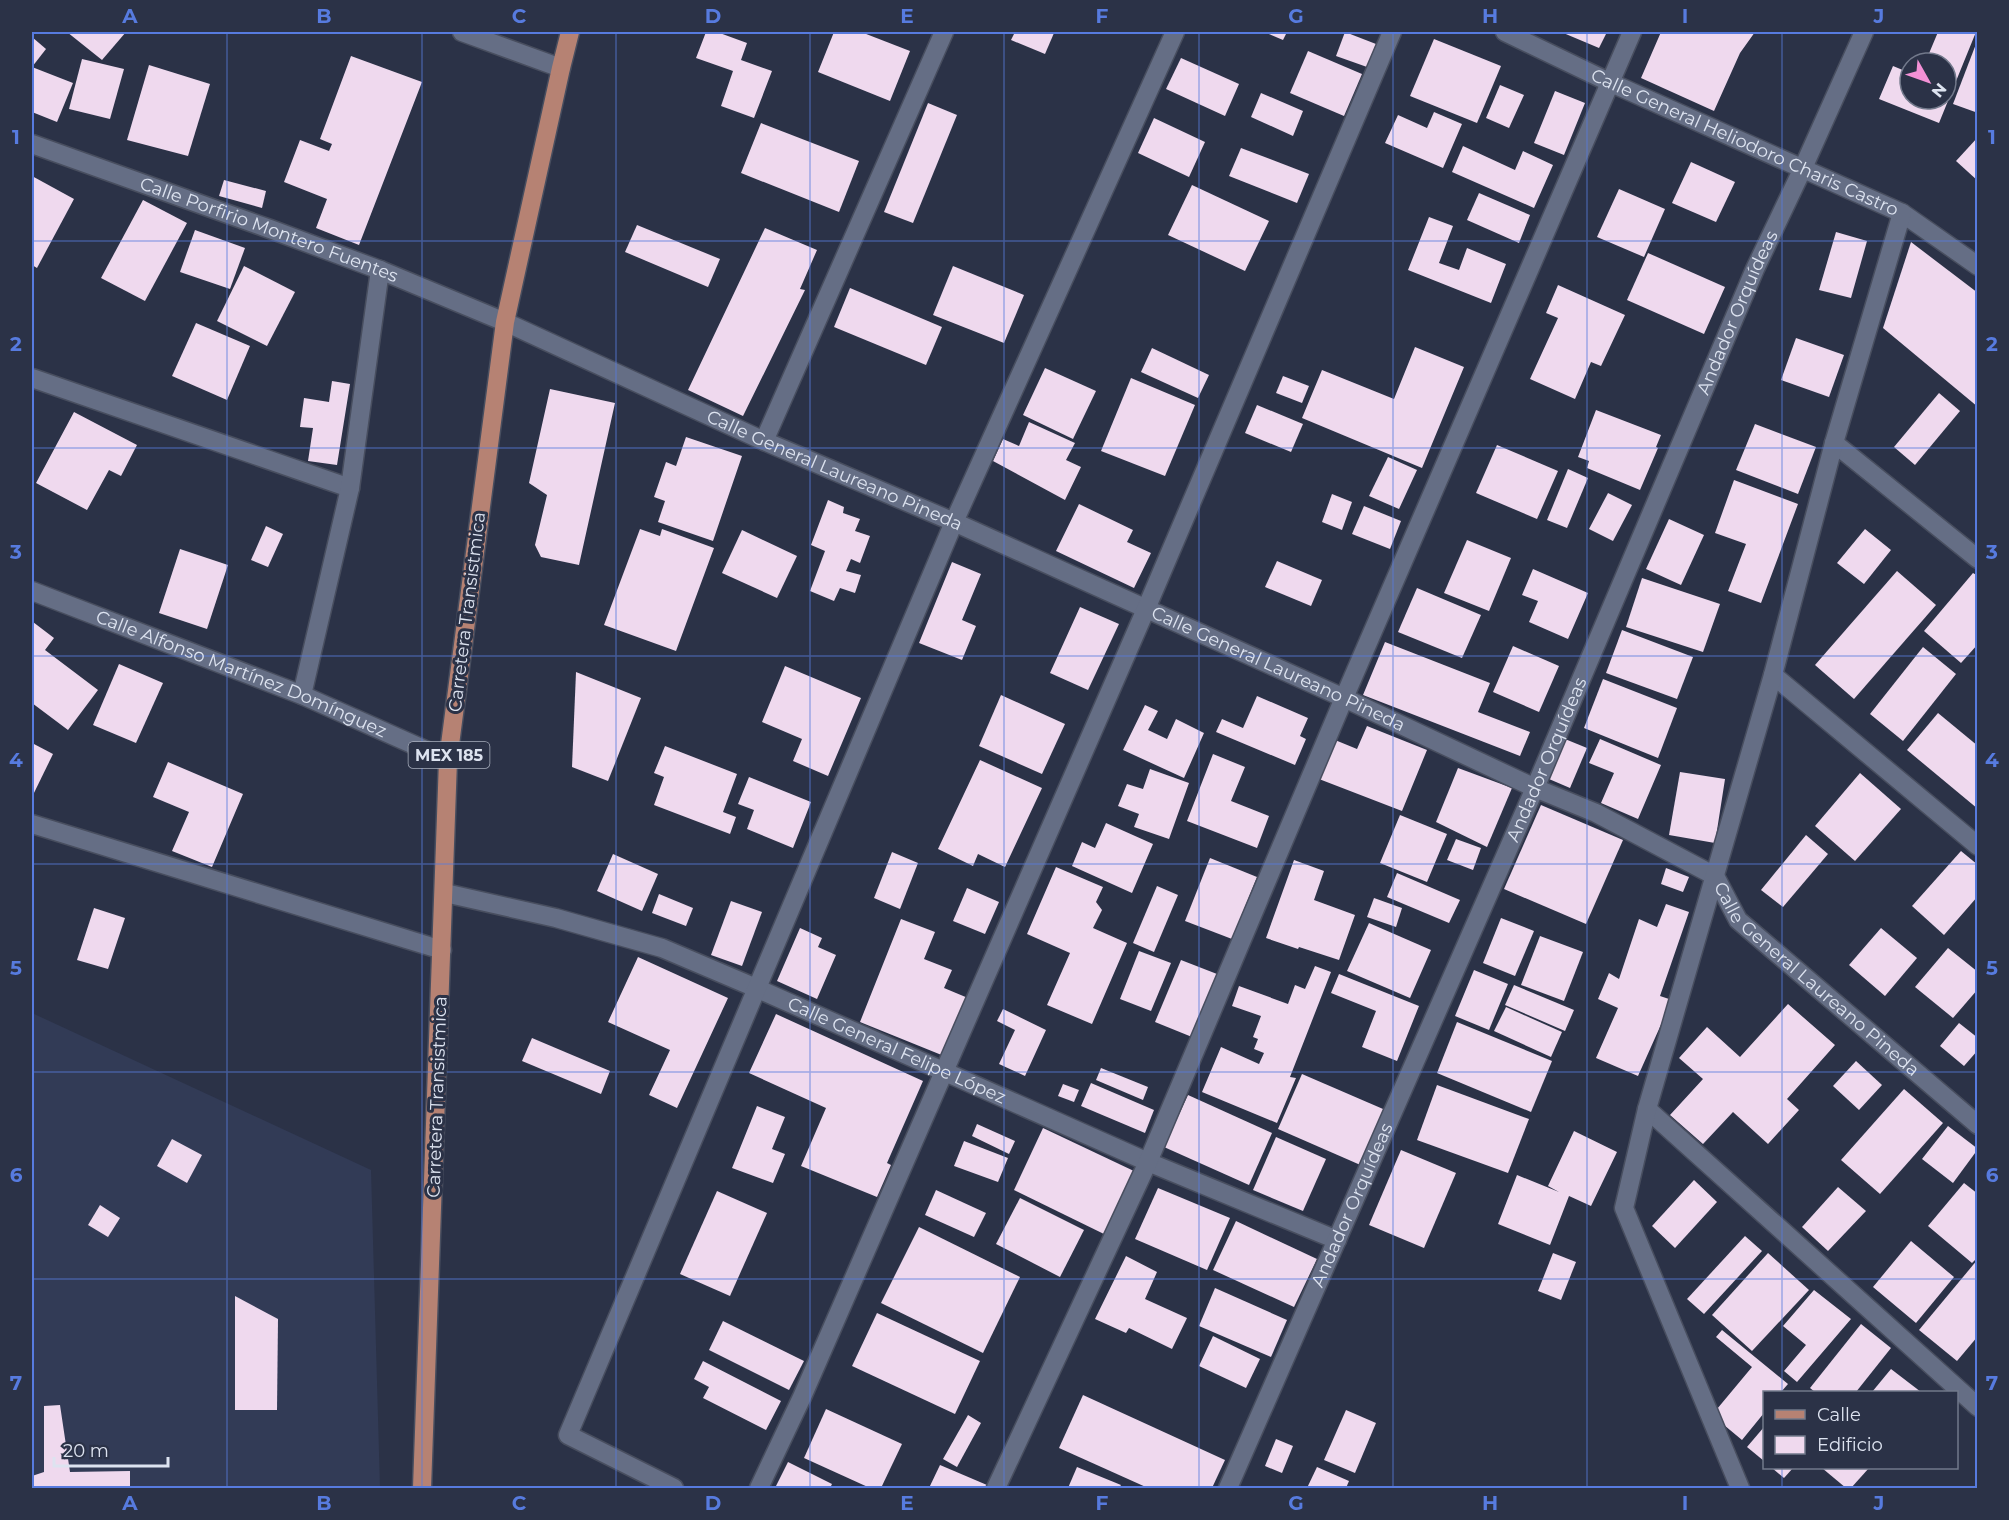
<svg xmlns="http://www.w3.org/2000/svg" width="2009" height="1520" font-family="Montserrat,sans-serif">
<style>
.built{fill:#323b56}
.building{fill:#efd9ee}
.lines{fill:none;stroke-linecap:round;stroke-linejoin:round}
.street-casing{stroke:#484e5f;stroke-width:21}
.primary-casing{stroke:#484e5f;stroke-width:21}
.street{stroke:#656e85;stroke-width:18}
.primary{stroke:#b68273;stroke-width:18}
.grid{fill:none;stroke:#577bdf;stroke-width:1.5;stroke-opacity:0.55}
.labels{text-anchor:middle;stroke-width:6;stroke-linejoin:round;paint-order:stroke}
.shield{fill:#2b3247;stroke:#a8aebd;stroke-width:1.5}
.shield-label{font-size:16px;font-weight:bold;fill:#dde3f0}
.street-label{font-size:18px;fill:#dde3f0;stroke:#2b3247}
.neatline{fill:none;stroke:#577bdf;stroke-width:2}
.grid-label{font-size:20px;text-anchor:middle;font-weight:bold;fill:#577bdf}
</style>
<rect width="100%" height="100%" fill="#2b3247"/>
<polygon class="built" points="32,1013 371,1170 380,1488 32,1488"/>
<g class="building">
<polygon points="67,32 126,32 102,60"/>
<polygon points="706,32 717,32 747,43 741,60 772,71 754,118 721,106 733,71 696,58"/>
<polygon points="834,32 861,32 910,51 890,101 818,72"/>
<polygon points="1015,32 1050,32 1054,33 1045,54 1011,40"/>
<polygon points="1264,32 1287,32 1283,40"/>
<polygon points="1345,32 1376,44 1367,67 1336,56"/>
<polygon points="1561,32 1607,32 1599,48"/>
<polygon points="1661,32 1755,32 1740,53 1714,111 1641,78"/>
<polygon points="1938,32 1976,32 1939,123 1879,99 1893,66 1910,73 1910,99 1946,99 1946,63 1925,63"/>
<polygon points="32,37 46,49 32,67"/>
<polygon points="1434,39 1501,66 1477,123 1410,96"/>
<polygon points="1976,44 1978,44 1978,113 1953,104"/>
<polygon points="1308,51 1362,74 1344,116 1290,93"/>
<polygon points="351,56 422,82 359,245 316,228 327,199 284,182 300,140 329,151 332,144 320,139"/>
<polygon points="1181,58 1239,84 1225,116 1166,89"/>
<polygon points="82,59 124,69 110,119 69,109"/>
<polygon points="149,65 210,84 188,156 127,140"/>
<polygon points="32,67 73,83 57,122 32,112"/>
<polygon points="1500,85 1524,95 1509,128 1486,118"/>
<polygon points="1555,91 1585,103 1564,155 1534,143"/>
<polygon points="1261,93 1303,111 1293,136 1251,117"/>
<polygon points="928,103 957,115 913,223 884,212"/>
<polygon points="1434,112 1462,124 1443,168 1385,143 1398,115 1427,128"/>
<polygon points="1154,118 1205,142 1189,177 1138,153"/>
<polygon points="761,123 859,161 839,212 741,173"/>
<polygon points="1978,137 1978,181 1956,161"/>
<polygon points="1463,146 1515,170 1523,151 1553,165 1534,208 1452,172"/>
<polygon points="1241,148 1309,174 1297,203 1229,176"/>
<polygon points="1691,162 1735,182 1716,222 1672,203"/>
<polygon points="32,176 74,199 37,268 32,265"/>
<polygon points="224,180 266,191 262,208 219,196"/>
<polygon points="1192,185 1269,221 1245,271 1168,235"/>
<polygon points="1619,189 1665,209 1644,257 1597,237"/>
<polygon points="1479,193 1530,215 1519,243 1467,220"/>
<polygon points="143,200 187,223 145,301 101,278"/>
<polygon points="1429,217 1453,226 1439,263 1459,270 1467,248 1506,264 1491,303 1408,270"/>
<polygon points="637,225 720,259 708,287 625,252"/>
<polygon points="765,228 817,250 800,289 805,290 743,416 688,390"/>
<polygon points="195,230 245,248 230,289 180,272"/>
<polygon points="1836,232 1867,241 1851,298 1819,290"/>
<polygon points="1911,242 1978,293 1978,407 1883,328"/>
<polygon points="1648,253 1725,287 1704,334 1627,300"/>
<polygon points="244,266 295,292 267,346 217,321"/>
<polygon points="953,266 1024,295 1004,343 933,315"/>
<polygon points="1558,285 1625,315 1601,366 1591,362 1575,399 1530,379 1558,318 1546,313"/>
<polygon points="850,288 942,327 926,365 834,327"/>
<polygon points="196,323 250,346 227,400 172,376"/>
<polygon points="1796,338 1844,355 1829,397 1781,380"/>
<polygon points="1415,347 1464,367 1422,468 1302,418 1322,370 1394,399"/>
<polygon points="1152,348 1209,375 1198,398 1141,372"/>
<polygon points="1045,368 1096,391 1073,439 1023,415"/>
<polygon points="1283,376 1309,386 1302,403 1276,393"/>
<polygon points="1131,378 1195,405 1165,476 1101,451"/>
<polygon points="332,381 350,384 337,465 308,461 313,428 300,427 304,398 329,402"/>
<polygon points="550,389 615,403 579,565 541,557 535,545 547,495 529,483"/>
<polygon points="1939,393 1960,411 1915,465 1894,447"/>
<polygon points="1257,405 1303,424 1291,452 1245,433"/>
<polygon points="1596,410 1661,435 1656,447 1658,448 1640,490 1587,468 1589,461 1578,457"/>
<polygon points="74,412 137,445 121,476 109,470 87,510 36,483"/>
<polygon points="1029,422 1075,443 1066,460 1081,467 1065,500 993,461 1003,439 1019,446"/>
<polygon points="1755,424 1816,447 1798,494 1736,470"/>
<polygon points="686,437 742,456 713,541 658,522 665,501 654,497 666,462 676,466"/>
<polygon points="1497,445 1558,471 1537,519 1476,493"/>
<polygon points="1388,457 1417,470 1399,509 1369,496"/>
<polygon points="1568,469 1588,478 1567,528 1547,520"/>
<polygon points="1734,480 1798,504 1761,603 1728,591 1746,544 1715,533"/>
<polygon points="1608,493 1632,505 1613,541 1589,529"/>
<polygon points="1332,494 1352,502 1342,530 1322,522"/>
<polygon points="828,500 844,507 843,513 860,519 855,531 870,536 860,563 851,559 846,571 861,575 855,593 840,588 834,601 810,591 825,551 811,545"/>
<polygon points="1079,504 1133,530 1127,542 1151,553 1134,588 1056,551"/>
<polygon points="1364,506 1401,521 1390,549 1352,534"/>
<polygon points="1669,519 1704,535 1681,585 1646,569"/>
<polygon points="266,526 283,534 268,567 251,560"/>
<polygon points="640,529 660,536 662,529 714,548 676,651 604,625"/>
<polygon points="1865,529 1891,550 1864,584 1837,563"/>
<polygon points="742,530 797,556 777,598 722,573"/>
<polygon points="1467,540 1511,558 1489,611 1444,593"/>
<polygon points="180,549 228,565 207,629 159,613"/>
<polygon points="1277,561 1322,580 1311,606 1265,587"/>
<polygon points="952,562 981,574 962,620 976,626 962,660 919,643"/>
<polygon points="1533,569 1588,593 1568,639 1529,622 1538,601 1522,595"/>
<polygon points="1897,571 1936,605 1854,699 1815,665"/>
<polygon points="1973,573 1978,576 1978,644 1961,663 1924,631"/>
<polygon points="1642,578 1720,604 1703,652 1626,627"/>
<polygon points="1417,588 1481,615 1462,658 1398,632"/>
<polygon points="1080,607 1119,624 1088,690 1050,673"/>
<polygon points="33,622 54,638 45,650 98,690 68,730 32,703"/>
<polygon points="1622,630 1693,657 1677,699 1606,673"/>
<polygon points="1385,642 1490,683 1478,712 1530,732 1520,756 1363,695"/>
<polygon points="1513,646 1559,666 1539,712 1493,692"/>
<polygon points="1923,647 1956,674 1903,741 1870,714"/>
<polygon points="119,664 163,683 136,743 93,725"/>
<polygon points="785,666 861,698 828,776 793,761 802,739 762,722"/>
<polygon points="576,672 641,698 608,781 572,767"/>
<polygon points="1603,679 1677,708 1658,758 1584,728"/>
<polygon points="1001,695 1065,724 1042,774 979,746"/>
<polygon points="1257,696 1308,718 1300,736 1306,739 1295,765 1216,732 1222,719 1243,728"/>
<polygon points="1145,705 1158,711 1148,730 1167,739 1176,719 1204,733 1184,778 1123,750"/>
<polygon points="1938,713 1978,746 1978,809 1907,750"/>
<polygon points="1367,726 1427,750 1402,811 1319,779 1335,740 1357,749"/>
<polygon points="1565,739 1587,748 1570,788 1549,779"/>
<polygon points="1600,739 1661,765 1638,819 1601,803 1614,773 1589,763"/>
<polygon points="32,743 53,754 32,797"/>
<polygon points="665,746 737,774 723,812 736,817 730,834 654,805 664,777 654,773"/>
<polygon points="1213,754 1245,767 1231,801 1269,816 1257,848 1187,821"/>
<polygon points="980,760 1042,788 1005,867 978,854 973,866 938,849"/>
<polygon points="168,762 243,794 212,867 172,851 189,812 153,797"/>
<polygon points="1458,768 1512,788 1487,847 1436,822"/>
<polygon points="1150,769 1189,783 1169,839 1134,827 1139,814 1118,806 1127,784 1143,789"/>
<polygon points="1680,772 1725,779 1715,843 1669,835"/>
<polygon points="1860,773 1901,809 1855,861 1815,826"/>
<polygon points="749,777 811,802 793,848 747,829 754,810 738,804"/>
<polygon points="1541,805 1623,840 1586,924 1504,889"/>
<polygon points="1400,815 1447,834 1427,882 1380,863"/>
<polygon points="1106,823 1153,844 1132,893 1072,866 1082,842 1095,848"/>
<polygon points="1806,835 1828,854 1783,907 1761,890"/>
<polygon points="1456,839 1481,848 1473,870 1447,860"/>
<polygon points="1961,851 1978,865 1978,896 1944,935 1912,906"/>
<polygon points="892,852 918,863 900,909 874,898"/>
<polygon points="613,854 658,874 642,911 597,891"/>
<polygon points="1210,858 1257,877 1232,939 1185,921"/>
<polygon points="1294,860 1324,871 1314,900 1355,915 1339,960 1299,947 1298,949 1266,938"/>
<polygon points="1056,867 1103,887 1096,902 1102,910 1093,928 1127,943 1092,1024 1047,1005 1070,953 1027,934"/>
<polygon points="1666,868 1689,877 1683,892 1661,884"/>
<polygon points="1397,873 1460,900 1449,923 1387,897"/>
<polygon points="1157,886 1178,895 1154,952 1133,943"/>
<polygon points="967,888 999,902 985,934 953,921"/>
<polygon points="659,894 693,908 686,926 652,913"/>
<polygon points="1374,898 1402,908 1396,927 1367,917"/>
<polygon points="731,901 762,912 742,966 711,955"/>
<polygon points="1666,904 1689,912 1660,996 1672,1000 1638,1076 1596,1058 1618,1008 1598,999 1609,973 1619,979 1639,919 1657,927"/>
<polygon points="94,908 125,918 108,969 77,960"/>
<polygon points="1501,918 1534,931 1515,976 1483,963"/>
<polygon points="901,919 935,932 924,959 952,970 944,988 968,998 944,1056 860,1022"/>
<polygon points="1369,923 1431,950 1410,998 1347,971"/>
<polygon points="800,928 822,938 818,947 836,955 817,999 777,981"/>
<polygon points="1881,928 1917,958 1885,996 1849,965"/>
<polygon points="1540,936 1583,952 1564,1001 1521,985"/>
<polygon points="1948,948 1978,972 1978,989 1953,1018 1915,987"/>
<polygon points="1139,951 1171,963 1151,1011 1120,999"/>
<polygon points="638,957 728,998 677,1108 649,1095 670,1050 608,1022"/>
<polygon points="1181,960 1217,974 1192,1037 1155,1022"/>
<polygon points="1315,966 1331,972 1290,1077 1296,1078 1277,1123 1202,1092 1221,1047 1259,1064 1264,1053 1254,1049 1258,1039 1253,1037 1261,1016 1232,1006 1239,986 1288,1004 1295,985 1305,989"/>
<polygon points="1474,970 1508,984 1489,1030 1455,1016"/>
<polygon points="1339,974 1419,1006 1397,1061 1362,1047 1376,1011 1331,993"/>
<polygon points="1514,985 1574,1010 1565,1031 1505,1005"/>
<polygon points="1788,1004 1835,1045 1787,1099 1799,1110 1768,1144 1733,1112 1703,1144 1670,1115 1703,1079 1679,1058 1707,1027 1740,1057"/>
<polygon points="1506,1007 1562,1032 1551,1057 1494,1031"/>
<polygon points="1003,1009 1046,1030 1025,1076 999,1064 1015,1030 997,1021"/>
<polygon points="776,1014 923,1081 887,1163 891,1165 877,1197 801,1166 826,1108 749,1073"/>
<polygon points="1457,1022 1552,1061 1531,1112 1437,1073"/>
<polygon points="1959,1023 1978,1038 1978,1050 1964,1066 1940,1046"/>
<polygon points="532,1038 610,1071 601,1094 522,1061"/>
<polygon points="1856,1061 1882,1085 1859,1110 1833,1086"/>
<polygon points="1101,1068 1148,1087 1143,1100 1096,1080"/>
<polygon points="1302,1074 1390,1112 1365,1167 1278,1129"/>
<polygon points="1091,1083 1154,1110 1145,1133 1081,1106"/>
<polygon points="1063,1084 1079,1090 1074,1102 1058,1096"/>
<polygon points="1437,1085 1529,1119 1508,1173 1417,1140"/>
<polygon points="1904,1089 1943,1123 1880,1194 1841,1160"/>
<polygon points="1188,1095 1272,1133 1249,1185 1164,1147"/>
<polygon points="757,1106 785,1117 772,1149 785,1154 773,1183 732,1168"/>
<polygon points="977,1124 1015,1141 1009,1154 972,1136"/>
<polygon points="1948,1126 1978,1149 1953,1183 1922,1159"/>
<polygon points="1043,1128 1136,1172 1106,1235 1014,1190"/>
<polygon points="1574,1131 1617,1152 1591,1206 1569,1196 1550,1245 1498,1224 1517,1175 1559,1192 1548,1186"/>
<polygon points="1276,1137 1326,1159 1303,1211 1253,1190"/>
<polygon points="172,1139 202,1155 187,1183 157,1166"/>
<polygon points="964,1141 1008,1158 998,1182 954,1166"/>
<polygon points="1401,1150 1456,1173 1424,1248 1369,1225"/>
<polygon points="1694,1180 1717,1202 1675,1248 1652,1226"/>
<polygon points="1964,1183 1978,1194 1978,1257 1972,1263 1928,1226"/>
<polygon points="1838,1187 1866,1211 1828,1251 1802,1227"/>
<polygon points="1158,1188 1230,1218 1207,1270 1135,1239"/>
<polygon points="936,1190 986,1213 974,1237 925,1215"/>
<polygon points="717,1191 767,1213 730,1296 680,1274"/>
<polygon points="1020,1198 1084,1230 1060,1277 996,1244"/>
<polygon points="100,1205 120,1218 108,1237 88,1225"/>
<polygon points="1236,1221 1317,1259 1294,1307 1213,1270"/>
<polygon points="919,1227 1020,1277 983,1353 881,1303"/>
<polygon points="1745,1236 1762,1251 1704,1314 1687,1299"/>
<polygon points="1911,1241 1954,1277 1916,1323 1873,1287"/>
<polygon points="1553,1253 1576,1262 1561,1300 1538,1291"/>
<polygon points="1768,1253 1809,1290 1752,1351 1712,1315"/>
<polygon points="1126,1256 1157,1272 1145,1299 1187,1318 1172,1349 1129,1328 1126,1333 1095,1319"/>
<polygon points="1978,1259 1978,1336 1957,1361 1919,1330"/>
<polygon points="1215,1288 1287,1320 1271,1357 1199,1326"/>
<polygon points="1814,1290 1851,1319 1797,1382 1784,1371 1806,1345 1783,1326"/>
<polygon points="235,1296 278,1319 277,1410 235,1410"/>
<polygon points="877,1313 980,1361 955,1414 852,1366"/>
<polygon points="723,1321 804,1361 789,1390 709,1350"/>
<polygon points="1861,1324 1891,1348 1856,1392 1815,1392 1810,1388"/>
<polygon points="1722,1330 1788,1384 1781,1392 1764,1392 1764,1413 1742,1440 1712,1415 1752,1367 1716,1337"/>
<polygon points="1213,1336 1260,1359 1246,1388 1199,1366"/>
<polygon points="703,1361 781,1401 766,1430 703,1398 709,1387 694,1379"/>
<polygon points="1891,1369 1921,1392 1872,1392"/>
<polygon points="1083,1395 1225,1460 1212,1488 1148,1488 1059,1448"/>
<polygon points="60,1405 70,1472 130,1471 130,1488 32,1488 32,1476 44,1472 44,1406"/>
<polygon points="826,1409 902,1444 881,1488 870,1488 804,1458"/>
<polygon points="1346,1410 1376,1423 1355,1473 1324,1460"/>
<polygon points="968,1415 981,1423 957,1467 943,1459"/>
<polygon points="1764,1427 1764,1461 1747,1447"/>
<polygon points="1276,1439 1293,1446 1282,1473 1265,1466"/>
<polygon points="788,1462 832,1484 830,1488 775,1488"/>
<polygon points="940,1465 987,1485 986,1488 929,1488"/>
<polygon points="1077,1467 1121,1485 1119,1488 1068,1488"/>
<polygon points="1317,1467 1349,1481 1346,1488 1307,1488"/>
<polygon points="1772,1468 1793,1468 1784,1478"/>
<polygon points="1822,1468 1869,1468 1851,1488 1846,1488"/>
</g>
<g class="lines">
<defs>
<g id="street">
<polyline points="462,32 561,68"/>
<path id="s1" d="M1505,32L1609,82L1902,213L1978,266"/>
<path id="s2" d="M32,144L270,229L380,270L505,322L764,441L954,522L1344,698L1535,788L1596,813L1715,876L1738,920L1978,1125"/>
<polyline points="32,378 350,488"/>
<polyline points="764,441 944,32"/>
<polyline points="1834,443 1978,559"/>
<path id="s3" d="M32,591L302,695L448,760"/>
<polyline points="1773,675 1978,846"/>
<polyline points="302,695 350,488 380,270"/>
<polyline points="32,824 442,950"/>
<path id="s4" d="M445,893L556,918L662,948L756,988L1148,1162L1337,1240"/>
<polyline points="1647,1109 1978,1407"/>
<polyline points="674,1488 568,1435 954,522 1175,32"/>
<polyline points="759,1488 802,1397 1146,609 1392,32"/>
<polyline points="996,1488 1148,1162 1344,698 1632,32"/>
<path id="s5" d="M1228,1488L1535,788L1755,269L1803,168L1864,32"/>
<polyline points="1740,1488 1624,1208 1647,1109 1773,675 1834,443 1902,213"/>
</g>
<polyline id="primary" points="422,1488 448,760 505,322 561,68 570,32"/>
</defs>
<use href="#street" class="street-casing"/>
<use href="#primary" class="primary-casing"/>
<use href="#street" class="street"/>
<use href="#primary" class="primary"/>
</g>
<path class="grid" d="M227,32V1488M422,32V1488M616,32V1488M810,32V1488M1004,32V1488M1199,32V1488M1393,32V1488M1587,32V1488M1782,32V1392M32,241H1978M32,448H1978M32,656H1978M32,864H1978M32,1072H1978M32,1279H1978M1782,1468V1488"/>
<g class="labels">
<rect class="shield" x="408.5" y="742" width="81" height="26" rx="4.5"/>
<g class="shield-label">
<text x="449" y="761">MEX 185</text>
</g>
<g class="street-label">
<text dy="6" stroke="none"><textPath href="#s1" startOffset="264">Calle General Heliodoro Charis Castro</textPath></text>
<text dy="6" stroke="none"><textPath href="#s2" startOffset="252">Calle Porfirio Montero Fuentes</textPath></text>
<text dy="6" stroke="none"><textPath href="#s5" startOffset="1281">Andador Orquídeas</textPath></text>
<text dy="6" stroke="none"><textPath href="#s2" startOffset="867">Calle General Laureano Pineda</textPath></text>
<text transform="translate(467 612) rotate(-83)" y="6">Carretera Transistmica</text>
<text dy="6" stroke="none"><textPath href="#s2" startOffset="1353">Calle General Laureano Pineda</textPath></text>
<text dy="6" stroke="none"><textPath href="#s3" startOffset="225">Calle Alfonso Martínez Domínguez</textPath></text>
<text dy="6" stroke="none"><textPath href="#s5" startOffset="795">Andador Orquídeas</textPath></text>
<text dy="6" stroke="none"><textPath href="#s2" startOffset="1983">Calle General Laureano Pineda</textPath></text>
<text dy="6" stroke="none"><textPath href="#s4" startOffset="480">Calle General Felipe López</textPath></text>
<text transform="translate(437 1097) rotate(-88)" y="6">Carretera Transistmica</text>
<text dy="6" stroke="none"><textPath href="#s5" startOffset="309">Andador Orquídeas</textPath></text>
</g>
</g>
<rect width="2009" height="1520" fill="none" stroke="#2b3247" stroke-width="66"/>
<rect x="1763" y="1391" width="195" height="78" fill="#2b3247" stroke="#72798b" stroke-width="1.5"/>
<rect x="1775" y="1410" width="30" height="9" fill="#b68273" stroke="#72798b" stroke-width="1.5"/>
<text x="1817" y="1421" font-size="18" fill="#dde3f0">Calle</text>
<rect x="1775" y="1436" width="30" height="18" fill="#efd9ee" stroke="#72798b" stroke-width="1.5"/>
<text x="1817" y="1451" font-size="18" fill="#dde3f0">Edificio</text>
<g transform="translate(1928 81) rotate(130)"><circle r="28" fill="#2b3247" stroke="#72798b" stroke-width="1.5"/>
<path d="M0-4.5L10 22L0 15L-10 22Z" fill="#f391d6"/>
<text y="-9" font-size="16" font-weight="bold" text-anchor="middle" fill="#dde3f0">N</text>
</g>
<path d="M54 1457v9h114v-9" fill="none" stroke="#dde3f0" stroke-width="3"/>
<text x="63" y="1457" font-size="18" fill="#dde3f0" stroke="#2b3247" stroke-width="4.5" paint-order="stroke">20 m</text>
<rect x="33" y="33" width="1943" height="1454" class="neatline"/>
<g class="grid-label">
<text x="130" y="23">A</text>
<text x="324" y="23">B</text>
<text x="519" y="23">C</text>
<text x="713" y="23">D</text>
<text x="907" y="23">E</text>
<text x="1102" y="23">F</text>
<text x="1296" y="23">G</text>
<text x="1490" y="23">H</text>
<text x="1685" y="23">I</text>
<text x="1879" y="23">J</text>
<text x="16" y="144">1</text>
<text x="1992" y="144">1</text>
<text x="16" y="351">2</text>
<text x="1992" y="351">2</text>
<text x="16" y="559">3</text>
<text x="1992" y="559">3</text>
<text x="16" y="767">4</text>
<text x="1992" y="767">4</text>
<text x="16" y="975">5</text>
<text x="1992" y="975">5</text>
<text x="16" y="1182">6</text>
<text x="1992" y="1182">6</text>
<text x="16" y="1390">7</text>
<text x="1992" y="1390">7</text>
<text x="130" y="1510">A</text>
<text x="324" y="1510">B</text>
<text x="519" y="1510">C</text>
<text x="713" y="1510">D</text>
<text x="907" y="1510">E</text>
<text x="1102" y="1510">F</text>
<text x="1296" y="1510">G</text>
<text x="1490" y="1510">H</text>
<text x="1685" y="1510">I</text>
<text x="1879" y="1510">J</text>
</g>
</svg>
